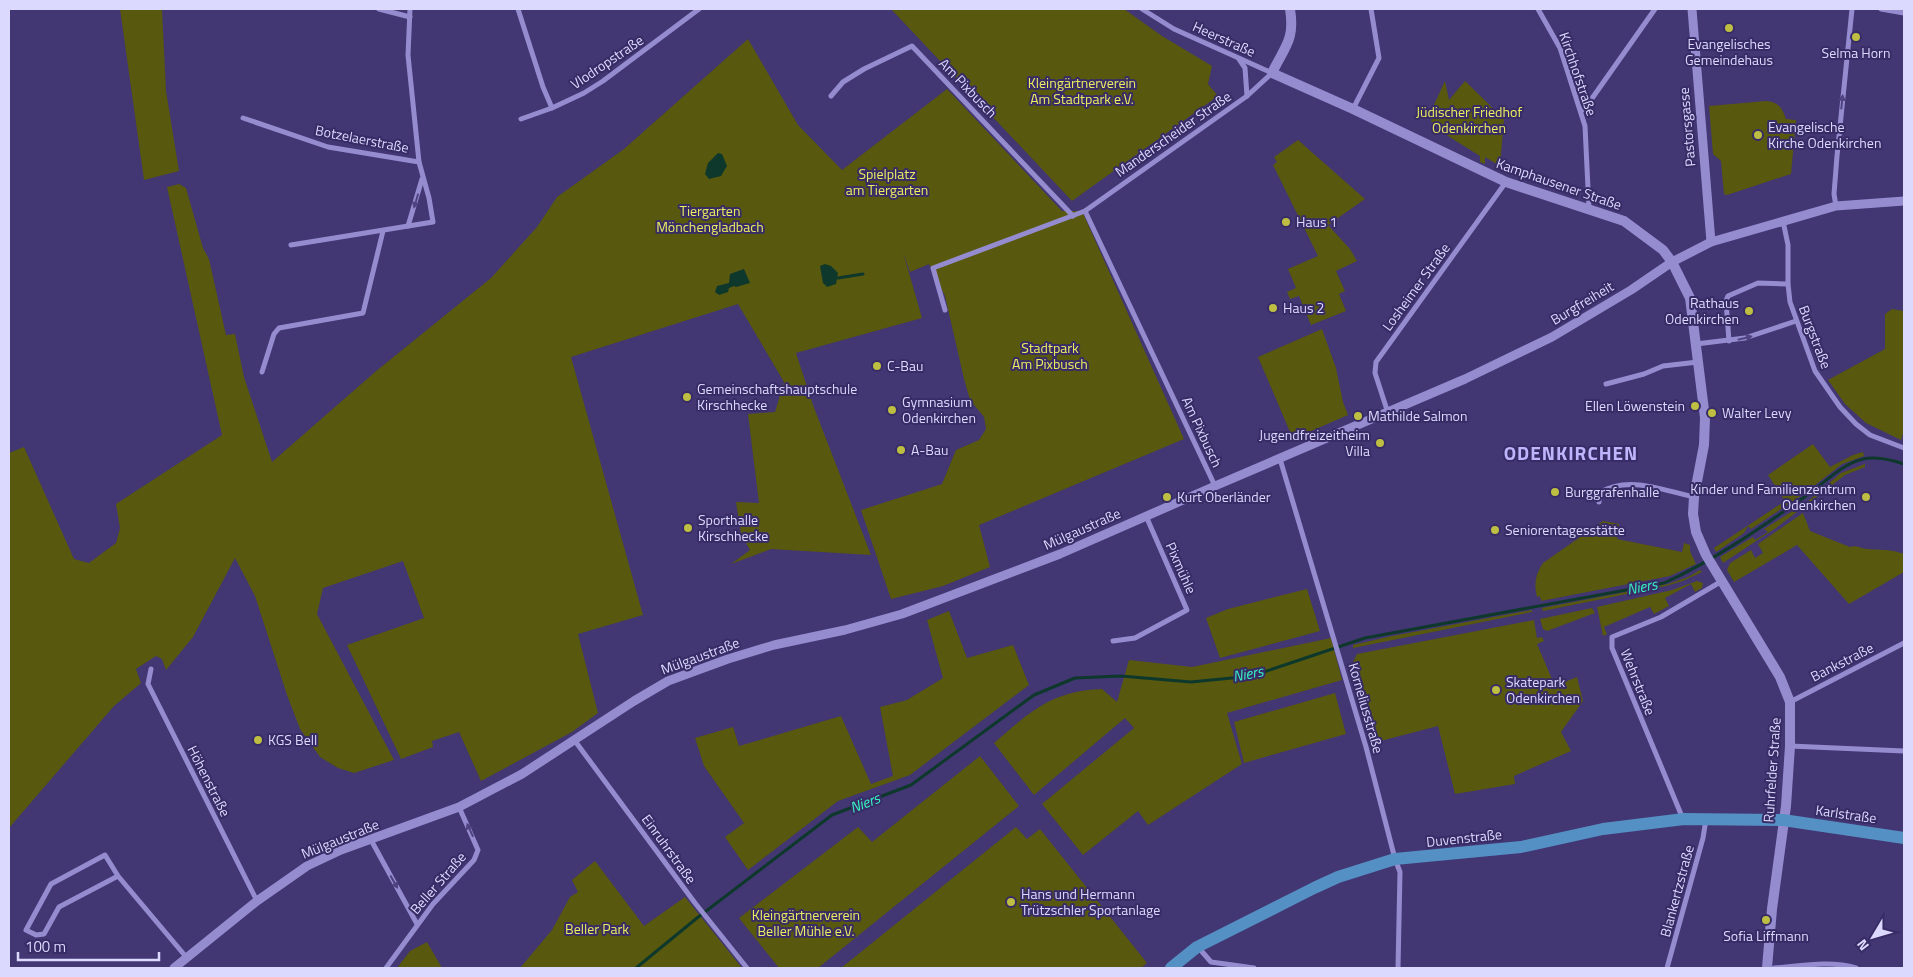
<svg xmlns="http://www.w3.org/2000/svg" width="1913" height="977" font-family="'Titillium Web',sans-serif">
<style>
.green{fill:#58580e}
.water{fill:#0d382b}
.lines{fill:none;stroke-linecap:round;stroke-linejoin:round}
.stream{stroke:#0d382b;stroke-width:3}
.minor{stroke:#958cd0;stroke-width:5}
.tertiary{stroke:#958cd0;stroke-width:9}
.secondary{stroke:#958cd0;stroke-width:10}
.primary{stroke:#5590c4;stroke-width:12}
.oneway{fill:#4f4481}
.poi-dot{fill:#bebf42;stroke:#382c67;stroke-width:2}
.labels{text-anchor:middle;stroke-width:4;stroke-linejoin:round;paint-order:stroke}
.street-label{font-size:14px;fill:#dcd9fe;stroke:#382c67}
.poi-label{font-size:14px;fill:#dcd9fe;stroke:#382c67;text-anchor:start}
.park-label{font-size:14px;fill:#eced5f;stroke:#382c67}
.water-label{font-size:15px;font-style:italic;fill:#36f4c1;stroke:#382c67}
.district-label{font-size:19px;font-weight:bold;letter-spacing:1px;fill:#beb5fc;stroke:#382c67}
</style>
<rect width="100%" height="100%" fill="#423673"/>
<g class="green">
<polygon points="120,9 162,9 166,91 179,171 144,180"/>
<polygon points="891,9 1124,9 1162,36 1212,66 1208,84 1218,96 1072,201"/>
<polygon points="748,39 798,125 842,170 947,89 1062,211 1082,211 1184,439 979,525 990,567 943,586 891,599 861,510 942,484 956,450 979,440 986,429 984,417 970,400 964,379 945,296 929,264 910,272 903,252 922,318 796,353 813,405 871,555 771,549 731,564 750,550 741,534 736,502 759,503 748,414 775,412 784,382 738,304 571,357 643,615 578,634 598,713 572,732 481,781 459,732 432,741 433,747 401,759 347,645 424,618 403,561 323,588 317,614 394,760 354,773 338,768 320,757 300,729 287,695 255,596 235,558 193,637 166,670 162,659 156,656 136,669 141,683 114,706 9,828 9,453 24,447 74,559 89,563 116,543 120,528 116,504 222,435 167,187 179,184 186,188 203,248 209,259 226,335 235,334 244,377 272,462 375,372 491,278 537,227 557,197 624,149"/>
<polygon points="1445,81 1449,100 1465,81 1504,119 1500,166 1485,157 1485,164 1480,162 1480,156 1448,136 1431,121 1437,109 1433,107"/>
<path d="M1766,101C1778,102 1782,107 1786,119L1796,120L1791,174L1727,195L1724,194L1721,161L1713,154L1709,106Z"/>
<polygon points="1298,140 1365,199 1328,225 1350,249 1357,261 1336,271 1345,291 1339,294 1346,311 1311,325 1299,296 1290,299 1287,292 1296,288 1288,269 1318,256 1273,165 1277,162 1274,157"/>
<polygon points="1892,309 1904,311 1904,430 1901,440 1866,423 1845,404 1828,380 1885,349 1885,314"/>
<polygon points="1322,329 1336,368 1343,402 1348,415 1293,439 1258,357"/>
<polygon points="1813,444 1830,467 1853,455 1863,452 1864,456 1842,464 1805,493 1751,529 1748,526 1744,533 1716,552 1714,548 1785,501 1768,475"/>
<polygon points="1865,464 1865,467 1845,475 1776,528 1723,563 1720,557 1753,537 1755,540 1768,532 1764,529 1807,502 1841,473"/>
<path d="M1803,513L1810,531L1850,547C1857,545 1859,548 1866,549C1879,550 1892,549 1904,554V572L1849,604L1797,545L1734,582L1727,570L1730,563L1751,550L1755,558L1763,553L1758,544Z"/>
<path d="M1603,521L1619,524L1617,539L1682,552L1684,543L1690,545V551L1696,564L1670,576L1541,601L1540,596L1537,597C1534,584 1535,575 1543,563Z"/>
<polygon points="1700,570 1702,572 1683,581 1666,586 1543,611 1542,608 1668,584 1688,577"/>
<polygon points="1697,581 1703,583 1702,588 1695,592 1691,584 1665,598 1669,606 1654,614 1650,607 1604,627 1607,634 1603,636 1597,607 1672,590"/>
<polygon points="1307,589 1320,631 1220,658 1206,618 1228,609"/>
<polygon points="1592,608 1595,613 1547,631 1543,629 1540,619"/>
<polygon points="1532,610 1532,612 1353,648 1353,645 1392,636"/>
<polygon points="949,611 967,658 1013,645 1029,685 910,775 838,801 748,870 725,837 744,823 704,766 695,738 733,727 739,746 841,716 871,784 893,776 880,707 907,700 943,678 927,620"/>
<polygon points="1534,620 1537,638 1542,637 1544,641 1537,644 1555,686 1577,677 1583,701 1561,732 1571,751 1514,776 1515,784 1455,794 1438,726 1373,743 1351,666 1357,654"/>
<path d="M1331,638L1342,680L1227,713L1242,764L1148,825L1138,811L1083,855L1042,804L1134,728L1125,718L1034,795L994,743C1030,712 1051,691 1102,689L1117,702L1129,660L1192,667Z"/>
<polygon points="1335,693 1346,734 1244,763 1234,722"/>
<polygon points="980,756 1019,806 818,968 779,968 739,918 858,827 872,842"/>
<polygon points="1016,827 1027,839 1040,829 1147,963 1141,968 841,968"/>
<polygon points="595,861 644,926 685,897 742,968 520,968 552,930 570,897 578,892 572,880"/>
<polygon points="427,942 442,968 397,968 410,951"/>
</g>
<g class="water">
<polygon points="718,153 722,154 727,166 721,176 709,179 705,174 708,163"/>
<polygon points="825,264 831,266 838,273 836,284 827,287 823,283 820,266"/>
<polygon points="744,269 750,283 736,287 734,286 729,288 728,292 719,295 715,292 717,286 729,283 730,274"/>
</g>
<g class="lines">
<g class="stream">
<polyline points="838,278 863,274"/>
<path d="M636,968L697,918L832,815L911,785L1034,695L1075,678L1121,676L1191,682L1252,676L1365,638L1664,583C1713,561 1759,529 1803,498C1823,485 1839,465 1863,459C1875,456 1893,460 1904,464"/>
</g>
<g class="minor">
<polyline points="379,9 410,17"/>
<polyline points="518,9 543,87 552,108"/>
<polyline points="1538,9 1560,48 1585,126 1589,209"/>
<polyline points="1881,9 1904,13"/>
<polyline points="1239,59 1245,68 1247,96"/>
<polyline points="831,96 843,82 864,69 912,46 1073,216"/>
<polyline points="1353,109 1379,58 1371,9"/>
<polyline points="1581,111 1593,97 1655,9"/>
<polyline points="243,118 328,147 419,162"/>
<polyline points="521,119 552,108 584,93 603,81 699,9"/>
<polyline points="1836,206 1834,194 1837,156 1852,9"/>
<polyline points="1085,211 1215,486"/>
<polyline points="1783,221 1788,245 1788,284 1790,302 1815,371 1840,407 1856,424 1870,435 1904,448"/>
<polyline points="408,226 422,179"/>
<polyline points="291,245 433,222 429,198 419,162 408,55 410,9"/>
<polyline points="945,310 933,268 1085,211 1247,96 1272,73 1174,29 1142,9"/>
<polyline points="1729,341 1726,301 1728,296 1758,283 1788,284"/>
<polyline points="1696,344 1745,338 1796,321"/>
<polyline points="262,372 274,334 279,328 363,313 383,231"/>
<polyline points="1606,384 1644,374 1663,366 1698,362"/>
<polyline points="1388,413 1375,373 1376,362 1506,182"/>
<polyline points="1280,459 1366,747 1395,859 1400,872 1398,968"/>
<path d="M1599,502V493C1628,475 1662,490 1694,497"/>
<polyline points="1113,641 1135,638 1187,610 1146,516"/>
<polyline points="151,669 148,684 257,901"/>
<polyline points="1790,702 1904,643"/>
<polyline points="575,741 695,903 747,968"/>
<polyline points="1790,746 1904,751"/>
<polyline points="1683,819 1612,648 1612,637 1661,617 1722,581"/>
<polyline points="371,840 417,924"/>
<polyline points="118,876 59,907 44,934 36,935 26,930 51,884 105,855 118,876 187,958"/>
<polyline points="1198,947 1211,962 1254,968"/>
<polyline points="386,968 433,904 474,860 478,850 459,807"/>
<polyline points="1667,968 1703,838 1706,819"/>
<path d="M1774,968C1800,966 1831,960 1856,968"/>
</g>
<g class="tertiary">
<polyline points="1692,9 1711,242"/>
<polyline points="174,968 257,901 307,866 341,850 459,807 522,774 634,701 668,681 728,659 774,645 845,630 902,614 1060,554 1215,486 1465,379 1552,337 1631,290 1672,262 1711,242 1836,206 1904,201"/>
</g>
<path class="secondary" d="M1290,9C1295,40 1285,46 1272,73L1353,109L1506,182L1624,221L1663,250L1672,262L1690,298L1705,418L1704,445L1694,497L1693,514L1696,532L1706,555L1780,677L1790,702V746L1786,806L1772,909L1767,968"/>
<polyline class="primary" points="1171,968 1197,947 1314,888 1338,877 1395,859 1521,847 1603,829 1684,819 1783,820 1904,838"/>
</g>
<defs><path id="oneway-solid" d="M-6-.8H1V-3.2L6.5 0L1 3.2V.8H-6Z" transform="scale(1.25)"/></defs>
<g class="oneway">
<use href="#oneway-solid" transform="translate(1842 102) rotate(-84)"/>
<use href="#oneway-solid" transform="translate(416 201) rotate(107)"/>
<use href="#oneway-solid" transform="translate(1745 338) rotate(-14)"/>
<use href="#oneway-solid" transform="translate(470 830) rotate(-115)"/>
<use href="#oneway-solid" transform="translate(394 882) rotate(61)"/>
</g>
<g class="poi-dot">
<circle cx="1729" cy="28" r="5"/>
<circle cx="1856" cy="37" r="5"/>
<circle cx="1758" cy="135" r="5"/>
<circle cx="1286" cy="222" r="5"/>
<circle cx="1273" cy="308" r="5"/>
<circle cx="1749" cy="311" r="5"/>
<circle cx="877" cy="366" r="5"/>
<circle cx="687" cy="397" r="5"/>
<circle cx="1695" cy="406" r="5"/>
<circle cx="892" cy="410" r="5"/>
<circle cx="1712" cy="413" r="5"/>
<circle cx="1358" cy="416" r="5"/>
<circle cx="1380" cy="443" r="5"/>
<circle cx="901" cy="450" r="5"/>
<circle cx="1555" cy="492" r="5"/>
<circle cx="1167" cy="497" r="5"/>
<circle cx="1866" cy="497" r="5"/>
<circle cx="688" cy="528" r="5"/>
<circle cx="1495" cy="530" r="5"/>
<circle cx="1496" cy="690" r="5"/>
<circle cx="258" cy="740" r="5"/>
<circle cx="1011" cy="902" r="5"/>
<circle cx="1766" cy="920" r="5"/>
</g>
<g class="labels">
<g class="street-label">
<text transform="translate(1224 39) rotate(24)" y="5">Heerstraße</text>
<text transform="translate(607 62) rotate(-34)" y="5">Vlodropstraße</text>
<text transform="translate(1578 74) rotate(71)" y="5">Kirchhofstraße</text>
<text transform="translate(968 88) rotate(46)" y="5">Am Pixbusch</text>
<text transform="translate(1687 127) rotate(-95)" y="5">Pastorsgasse</text>
<text transform="translate(1173 134) rotate(-35)" y="5">Manderscheider Straße</text>
<text transform="translate(362 139) rotate(11)" y="5">Botzelaerstraße</text>
<text transform="translate(1559 184) rotate(19)" y="5">Kamphausener Straße</text>
<text transform="translate(1416 287) rotate(-54)" y="5">Losheimer Straße</text>
<text transform="translate(1582 303) rotate(-31)" y="5">Burgfreiheit</text>
<text transform="translate(1815 337) rotate(69)" y="5">Burgstraße</text>
<text transform="translate(1202 432) rotate(65)" y="5">Am Pixbusch</text>
<text transform="translate(1082 529) rotate(-24)" y="5">Mülgaustraße</text>
<text transform="translate(1181 568) rotate(66)" y="5">Pixmühle</text>
<text transform="translate(700 656) rotate(-20)" y="5">Mülgaustraße</text>
<text transform="translate(1842 662) rotate(-27)" y="5">Bankstraße</text>
<text transform="translate(1638 682) rotate(68)" y="5">Wehrstraße</text>
<text transform="translate(1366 708) rotate(74)" y="5">Korneliusstraße</text>
<text transform="translate(1772 770) rotate(-86)" y="5">Ruhrfelder Straße</text>
<text transform="translate(209 781) rotate(63)" y="5">Höhenstraße</text>
<text transform="translate(1846 814) rotate(8)" y="5">Karlstraße</text>
<text transform="translate(1464 838) rotate(-6)" y="5">Duvenstraße</text>
<text transform="translate(340 839) rotate(-22)" y="5">Mülgaustraße</text>
<text transform="translate(669 849) rotate(54)" y="5">Einruhrstraße</text>
<text transform="translate(438 883) rotate(-49)" y="5">Beller Straße</text>
<text transform="translate(1677 891) rotate(-75)" y="5">Blankertzstraße</text>
</g>
<g class="poi-label">
<text x="1729" y="49" text-anchor="middle">Evangelisches<tspan x="1729" dy="16">Gemeindehaus</tspan></text>
<text x="1856" y="58" text-anchor="middle">Selma Horn</text>
<text x="1768" y="132">Evangelische<tspan x="1768" dy="16">Kirche Odenkirchen</tspan></text>
<text x="1296" y="227">Haus 1</text>
<text x="1739" y="308" text-anchor="end">Rathaus<tspan x="1739" dy="16">Odenkirchen</tspan></text>
<text x="1283" y="313">Haus 2</text>
<text x="887" y="371">C-Bau</text>
<text x="697" y="394">Gemeinschaftshauptschule<tspan x="697" dy="16">Kirschhecke</tspan></text>
<text x="902" y="407">Gymnasium<tspan x="902" dy="16">Odenkirchen</tspan></text>
<text x="1685" y="411" text-anchor="end">Ellen Löwenstein</text>
<text x="1722" y="418">Walter Levy</text>
<text x="1368" y="421">Mathilde Salmon</text>
<text x="1370" y="440" text-anchor="end">Jugendfreizeitheim<tspan x="1370" dy="16">Villa</tspan></text>
<text x="911" y="455">A-Bau</text>
<text x="1856" y="494" text-anchor="end">Kinder und Familienzentrum<tspan x="1856" dy="16">Odenkirchen</tspan></text>
<text x="1565" y="497">Burggrafenhalle</text>
<text x="1177" y="502">Kurt Oberländer</text>
<text x="698" y="525">Sporthalle<tspan x="698" dy="16">Kirschhecke</tspan></text>
<text x="1505" y="535">Seniorentagesstätte</text>
<text x="1506" y="687">Skatepark<tspan x="1506" dy="16">Odenkirchen</tspan></text>
<text x="268" y="745">KGS Bell</text>
<text x="1021" y="899">Hans und Hermann<tspan x="1021" dy="16">Trützschler Sportanlage</tspan></text>
<text x="1766" y="941" text-anchor="middle">Sofia Liffmann</text>
</g>
<g class="park-label">
<text x="1082" y="88">Kleingärtnerverein<tspan x="1082" dy="16">Am Stadtpark e.V.</tspan></text>
<text x="1469" y="117">Jüdischer Friedhof<tspan x="1469" dy="16">Odenkirchen</tspan></text>
<text x="887" y="179">Spielplatz<tspan x="887" dy="16">am Tiergarten</tspan></text>
<text x="710" y="216">Tiergarten<tspan x="710" dy="16">Mönchengladbach</tspan></text>
<text x="1050" y="353">Stadtpark<tspan x="1050" dy="16">Am Pixbusch</tspan></text>
<text x="806" y="920">Kleingärtnerverein<tspan x="806" dy="16">Beller Mühle e.V.</tspan></text>
<text x="597" y="934">Beller Park</text>
</g>
<g class="water-label">
<text transform="translate(1642 587) rotate(-11)" y="5">Niers</text>
<text transform="translate(1248 674) rotate(-11)" y="5">Niers</text>
<text transform="translate(865 803) rotate(-21)" y="5">Niers</text>
</g>
<g class="district-label">
<text x="1571" y="460">ODENKIRCHEN</text>
</g>
</g>
<rect width="1913" height="977" fill="none" stroke="#dcd9fe" stroke-width="20"/>
<g transform="translate(1873 937) rotate(232)" stroke="#382c67" stroke-width="4" paint-order="stroke">
<path d="M0-4L9 19L0 12L-9 19Z" fill="#dcd9fe"/>
<text y="-8" font-size="14" font-weight="bold" text-anchor="middle" fill="#dcd9fe">N</text>
</g>
<path d="M18 952v8h141v-8" fill="none" stroke="#dcd9fe" stroke-width="2.5"/>
<text x="25" y="952" font-size="15" fill="#dcd9fe" stroke="#382c67" stroke-width="4" paint-order="stroke">100 m</text>
</svg>
